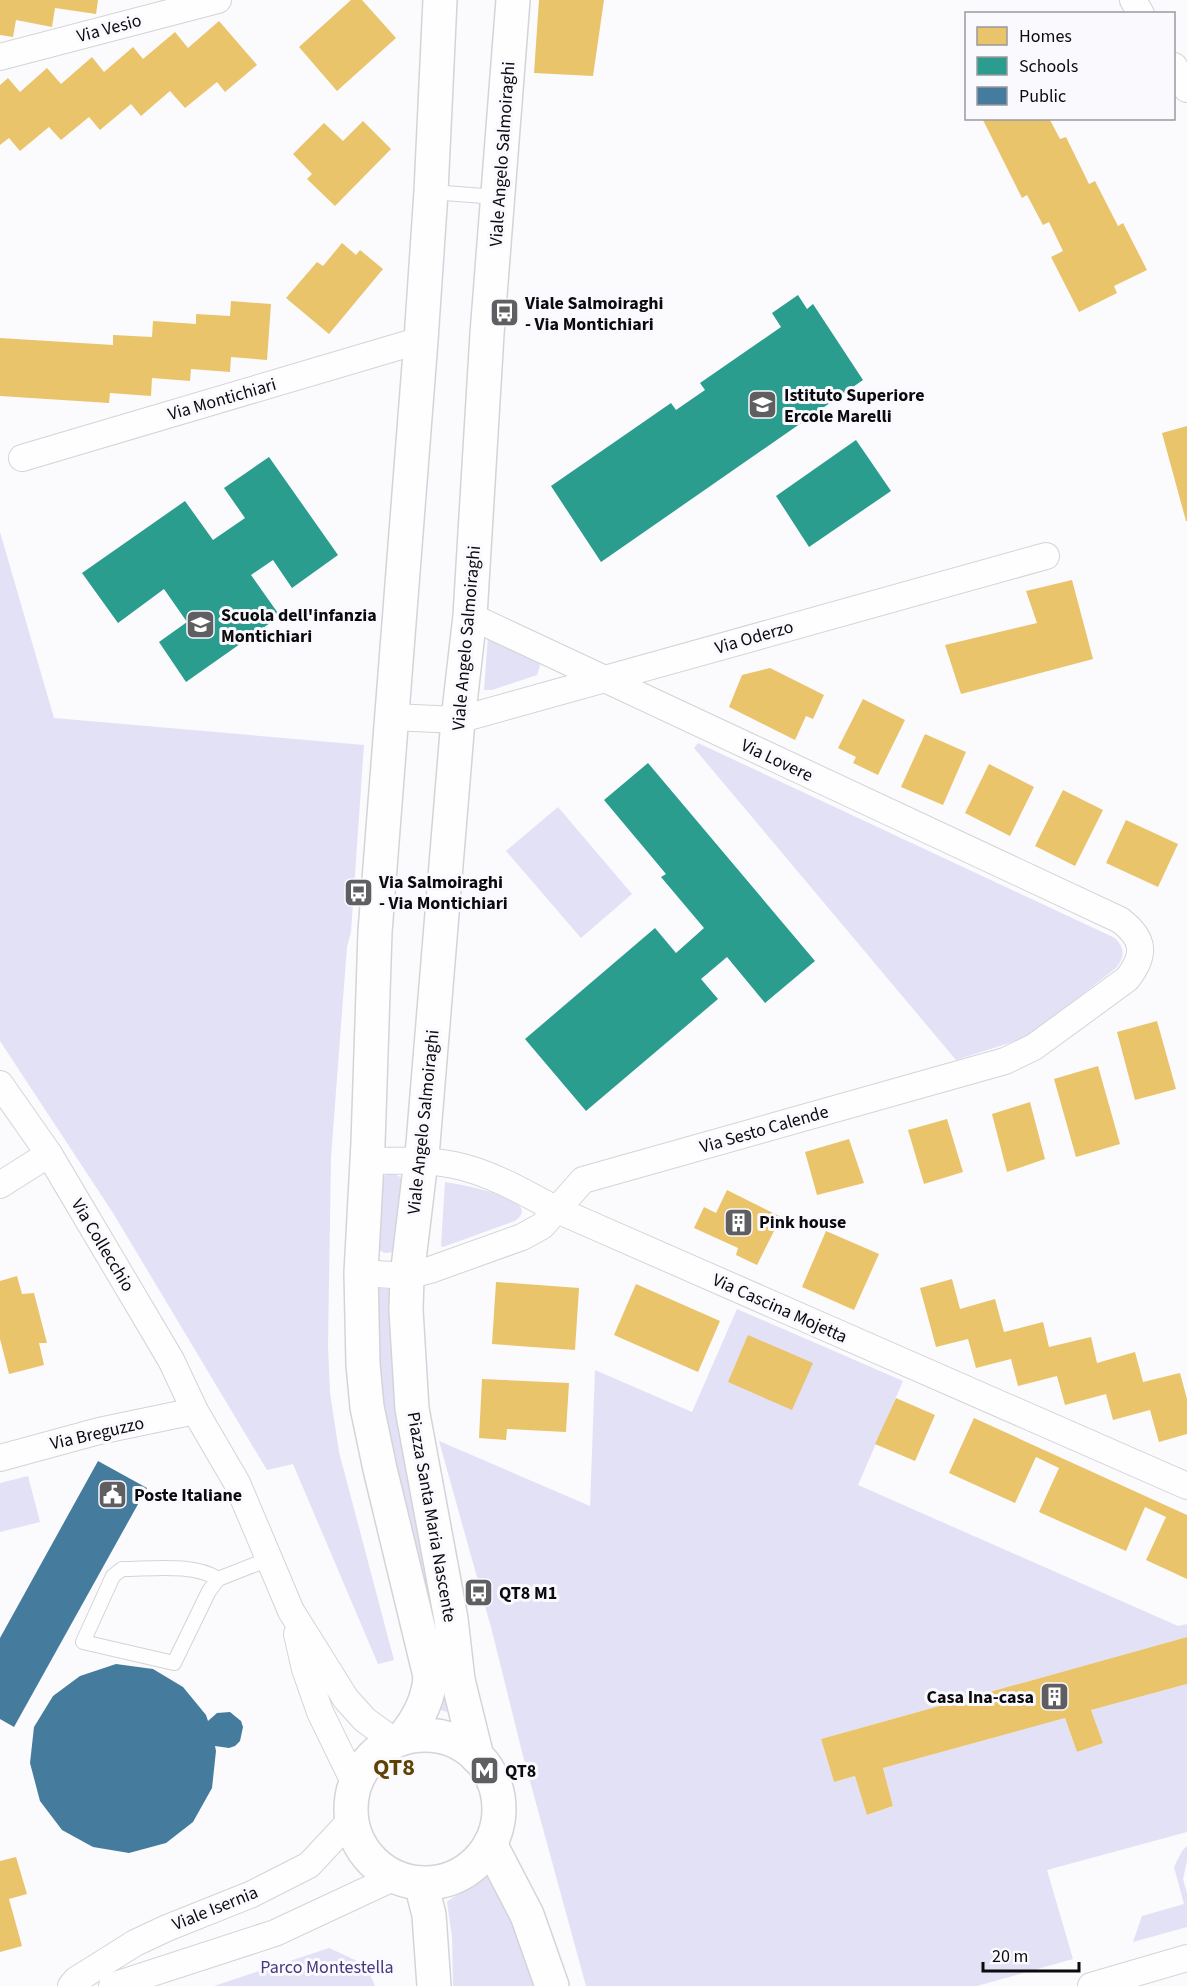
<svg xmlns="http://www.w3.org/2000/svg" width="1187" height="1986" font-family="'Source Sans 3',sans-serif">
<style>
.green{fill:#e3e1f6}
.homes{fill:#e9c46a}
.schools{fill:#2a9d8f}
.public{fill:#457b9d}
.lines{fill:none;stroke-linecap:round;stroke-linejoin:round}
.service-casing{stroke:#d4d4d8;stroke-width:16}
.minor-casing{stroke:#d4d4d8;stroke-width:28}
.tertiary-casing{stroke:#d4d4d8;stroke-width:36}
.service{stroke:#fefeff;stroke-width:14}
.minor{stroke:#fefeff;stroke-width:26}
.tertiary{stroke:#fefeff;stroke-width:33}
.labels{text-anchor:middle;stroke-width:6;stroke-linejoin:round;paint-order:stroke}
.street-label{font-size:18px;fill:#0b0b0f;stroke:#faf9fe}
.poi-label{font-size:18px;font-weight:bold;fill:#0b0b0f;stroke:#faf9fe;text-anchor:start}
.park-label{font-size:18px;fill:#47377d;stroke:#faf9fe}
.district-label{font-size:24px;font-weight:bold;fill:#5d4204;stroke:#faf9fe}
</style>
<rect width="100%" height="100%" fill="#fbfafd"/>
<g class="green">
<polygon points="0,532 54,718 364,745 351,932 347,947 331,1157 328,1346 330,1393 339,1452 394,1660 378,1664 293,1464 267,1470 113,1213 0,1041"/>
<polygon points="488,636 539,661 540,666 537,675 492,690 484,690"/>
<path d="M698,743L1115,938C1125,948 1125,957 1116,968L1034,1032L1022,1039L956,1060L694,748Z"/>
<polygon points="558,807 632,894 581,938 506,851"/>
<polygon points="393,1173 402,1178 405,1183 394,1252 385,1253 377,1249 380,1179 387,1174"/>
<path d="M445,1182C456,1184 547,1198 515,1221L443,1247L441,1246Z"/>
<polygon points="378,1288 395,1290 447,1662 449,1709 447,1712 437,1709 382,1436 374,1291"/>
<polygon points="737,1309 903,1381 858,1485 1178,1626 1187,1624 1187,1637 821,1739 834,1782 855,1776 868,1815 893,1806 883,1768 1065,1718 1077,1752 1103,1743 1091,1710 1187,1684 1187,1832 1047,1870 1073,1959 977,1986 586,1986 522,1752 492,1631 439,1441 590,1506 595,1370 692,1412"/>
<polygon points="28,1476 40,1522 0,1532 0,1483"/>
<polygon points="1187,1846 1187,1861 1183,1879 1187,1893 1187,1927 1133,1942 1142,1916 1184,1904 1174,1867 1182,1851"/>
<path d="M487,1877L491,1880L512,1921L535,1986H453L452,1937L447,1902C451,1898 480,1881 487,1877Z"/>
<polygon points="329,1948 366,1965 375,1986 214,1986"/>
</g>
<g class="homes">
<polygon points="0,0 98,0 96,14 55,8 52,27 16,20 13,37 0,35"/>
<polygon points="351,0 362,0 396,38 337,91 299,47"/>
<polygon points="539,0 604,0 593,76 534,73"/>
<polygon points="219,21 257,65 225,92 217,82 185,108 170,91 141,116 131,104 100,130 89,117 61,140 49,127 20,151 9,138 0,145 0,85 8,78 20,92 47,68 61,84 92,57 104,72 133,47 143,59 175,32 188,48"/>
<polygon points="982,118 1049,118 1060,139 1066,137 1089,184 1095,181 1118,226 1123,223 1147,270 1114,286 1117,293 1079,312 1051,257 1063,251 1049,222 1043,225 1027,195 1022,198"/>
<polygon points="363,121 391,149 335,206 307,179 312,174 293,154 324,123 343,141"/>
<polygon points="342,243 356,255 360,250 383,269 329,334 286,298 317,262 323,266"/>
<polygon points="231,301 271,304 267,360 231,357 230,372 191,369 190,381 152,378 151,396 110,393 109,403 0,396 0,338 113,345 113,335 152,337 153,321 196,324 196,314 230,316"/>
<polygon points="1187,426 1187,521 1186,521 1162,433"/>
<polygon points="1072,580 1093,659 961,694 945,645 1037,623 1026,591"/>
<polygon points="770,668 824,695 813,719 806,716 795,740 729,707 742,675"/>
<polygon points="863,699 905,720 878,775 853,763 856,757 838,748"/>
<polygon points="925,734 966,752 943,805 901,787"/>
<polygon points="989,764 1034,787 1010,836 965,813"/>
<polygon points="1063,790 1103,810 1075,866 1035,846"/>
<polygon points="1126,820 1178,844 1158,887 1106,863"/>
<polygon points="1157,1021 1176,1089 1135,1100 1117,1032"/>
<polygon points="1098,1066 1120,1144 1076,1157 1054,1079"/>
<polygon points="1030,1102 1045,1159 1007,1172 992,1114"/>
<polygon points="947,1119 963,1172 924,1184 908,1130"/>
<polygon points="849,1139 864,1183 817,1195 805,1152"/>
<polygon points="727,1190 781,1217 757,1265 736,1255 738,1248 694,1228 704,1207 716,1213"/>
<polygon points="826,1231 879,1254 854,1310 802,1287"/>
<polygon points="17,1276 22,1294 34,1293 47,1343 39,1343 44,1365 9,1374 0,1339 0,1281"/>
<polygon points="952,1279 960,1309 995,1299 1004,1332 1043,1322 1049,1347 1091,1337 1097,1363 1135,1352 1143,1382 1180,1373 1187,1399 1187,1434 1159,1442 1150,1410 1113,1420 1106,1394 1065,1405 1057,1376 1018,1386 1011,1359 976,1368 968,1339 936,1347 920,1288"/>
<polygon points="496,1282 579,1288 575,1350 492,1344"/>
<polygon points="636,1284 720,1321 698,1372 614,1335"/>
<polygon points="748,1335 813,1363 792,1410 728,1382"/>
<polygon points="482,1379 569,1383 566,1432 507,1429 506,1440 479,1438"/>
<polygon points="896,1398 935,1415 915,1461 875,1444"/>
<polygon points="974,1418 1187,1515 1187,1579 1146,1560 1166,1517 1145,1507 1126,1551 1039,1512 1059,1468 1036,1457 1015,1503 949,1473"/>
<polygon points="1187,1637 1187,1684 1091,1710 1103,1743 1077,1752 1065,1718 883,1768 893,1806 867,1815 855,1776 834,1782 821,1739"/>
<polygon points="16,1857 27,1894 9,1899 22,1946 0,1952 0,1861"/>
</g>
<g class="schools">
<polygon points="798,295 807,309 813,304 863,380 601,562 551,486 671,403 676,410 705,390 700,383 781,327 772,313"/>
<polygon points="856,440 891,491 809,547 776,496"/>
<polygon points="269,457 338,555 292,588 273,560 251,575 280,616 186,682 159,642 187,622 164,589 118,623 82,573 185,501 213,540 245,518 224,488"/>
<polygon points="648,763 815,961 765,1003 727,957 701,979 718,999 586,1111 525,1039 655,928 676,953 704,928 661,877 666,874 604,800"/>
</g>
<g class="public">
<polygon points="98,1461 147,1488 14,1727 0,1719 0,1638"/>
<polygon points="116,1664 153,1669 183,1687 206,1715 208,1721 217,1713 230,1712 241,1721 243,1727 240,1741 235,1746 229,1748 215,1746 216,1751 212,1788 193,1822 166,1843 129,1853 93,1847 62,1830 40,1801 30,1763 34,1727 53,1696 80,1676"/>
</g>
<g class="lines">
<defs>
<g id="service">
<polyline points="431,192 497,197"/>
<path d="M218,1579C194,1563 151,1569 122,1569L113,1576L83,1642L174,1663L209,1591L218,1579L269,1559"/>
</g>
<g id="minor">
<polyline points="1133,0 1141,14"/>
<polyline points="0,57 218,0"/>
<polyline points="1174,66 1187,89"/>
<polyline points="22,458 421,340"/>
<polyline points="392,717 458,720 1046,556"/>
<polyline points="0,1084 49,1154 171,1360 195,1411 237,1483 291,1611 346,1699 365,1720 394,1741"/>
<path d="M366,1161C395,1161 425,1159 454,1165C489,1172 524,1192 555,1209L1187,1486"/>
<polyline points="0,1185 49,1154"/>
<path d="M361,1273L407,1276L430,1270L522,1237L542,1226L583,1180L1005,1061L1034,1047L1127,979C1146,955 1145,939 1120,920L470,616"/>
<polyline points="0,1458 99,1431 195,1411"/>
<polyline points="297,1634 305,1669 320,1712 355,1784"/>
<polyline points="71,1986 76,1980 135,1943 167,1928 252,1894 309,1865 351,1820"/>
<polyline points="112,1986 275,1933 395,1877"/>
<polyline points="1091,1986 1187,1958"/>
</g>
<g id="tertiary">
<circle cx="425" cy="1809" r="74"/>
<path d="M403,1738C418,1720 429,1700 430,1676L380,1469L367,1407L363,1364L361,1273L368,1143L375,932L421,340L431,192L440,0"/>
<polyline points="477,1757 458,1680 451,1619 412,1409 406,1310 407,1276 423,1144 458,720 470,616 487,334 513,0"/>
<polyline points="490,1844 527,1915 552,1986"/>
<polyline points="421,1883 429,1915 434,1986"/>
</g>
</defs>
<use href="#service" class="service-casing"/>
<use href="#minor" class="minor-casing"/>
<use href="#tertiary" class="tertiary-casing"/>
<use href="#service" class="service"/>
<use href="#minor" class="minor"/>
<use href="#tertiary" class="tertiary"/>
</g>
<defs>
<symbol id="bus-square" viewBox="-11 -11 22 22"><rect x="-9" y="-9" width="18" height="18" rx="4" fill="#5f5f62" stroke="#faf9fe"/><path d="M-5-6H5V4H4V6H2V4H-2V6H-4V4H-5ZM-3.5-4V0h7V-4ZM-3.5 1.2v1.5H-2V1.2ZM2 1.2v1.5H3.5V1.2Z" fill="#fff"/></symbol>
<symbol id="school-square" viewBox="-11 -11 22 22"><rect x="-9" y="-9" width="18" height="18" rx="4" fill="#5f5f62" stroke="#faf9fe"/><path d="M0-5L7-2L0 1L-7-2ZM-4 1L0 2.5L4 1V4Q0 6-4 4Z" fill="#fff"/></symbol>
<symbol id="building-square" viewBox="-11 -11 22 22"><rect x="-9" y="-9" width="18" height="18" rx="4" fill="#5f5f62" stroke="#faf9fe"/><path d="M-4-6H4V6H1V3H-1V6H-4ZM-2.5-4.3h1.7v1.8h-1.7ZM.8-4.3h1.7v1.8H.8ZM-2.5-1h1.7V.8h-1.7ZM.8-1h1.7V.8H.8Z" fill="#fff"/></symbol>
<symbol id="civic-square" viewBox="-11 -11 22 22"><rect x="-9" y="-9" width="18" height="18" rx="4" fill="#5f5f62" stroke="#faf9fe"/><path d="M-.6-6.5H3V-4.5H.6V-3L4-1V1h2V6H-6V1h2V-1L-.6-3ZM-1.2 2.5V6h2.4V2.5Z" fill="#fff"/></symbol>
<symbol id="metro-square" viewBox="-11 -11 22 22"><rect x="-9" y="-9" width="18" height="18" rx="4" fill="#5f5f62" stroke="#faf9fe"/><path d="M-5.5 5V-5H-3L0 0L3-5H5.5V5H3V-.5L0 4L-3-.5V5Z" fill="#fff"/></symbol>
</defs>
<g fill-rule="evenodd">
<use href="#bus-square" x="488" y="296" width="33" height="33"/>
<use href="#school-square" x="746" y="388" width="33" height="33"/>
<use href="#school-square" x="184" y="608" width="33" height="33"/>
<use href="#bus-square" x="342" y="876" width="33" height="33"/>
<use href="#building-square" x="722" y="1206" width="33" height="33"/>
<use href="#civic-square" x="96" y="1478" width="33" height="33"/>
<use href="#bus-square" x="462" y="1576" width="33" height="33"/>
<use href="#building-square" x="1038" y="1680" width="33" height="33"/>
<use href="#metro-square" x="468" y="1754" width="33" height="33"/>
</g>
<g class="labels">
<g class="street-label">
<text transform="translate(109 28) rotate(-15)" y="6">Via Vesio</text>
<text transform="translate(502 154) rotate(-86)" y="6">Viale Angelo Salmoiraghi</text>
<text transform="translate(222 399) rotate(-16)" y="6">Via Montichiari</text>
<text transform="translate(754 637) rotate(-16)" y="6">Via Oderzo</text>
<text transform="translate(466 638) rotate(-85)" y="6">Viale Angelo Salmoiraghi</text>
<text transform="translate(777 760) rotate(25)" y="6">Via Lovere</text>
<text transform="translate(423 1122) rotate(-84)" y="6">Viale Angelo Salmoiraghi</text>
<text transform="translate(764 1129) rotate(-16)" y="6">Via Sesto Calende</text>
<text transform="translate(103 1245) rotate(59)" y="6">Via Collecchio</text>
<text transform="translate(780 1308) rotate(24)" y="6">Via Cascina Mojetta</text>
<text transform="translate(97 1433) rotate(-13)" y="6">Via Breguzzo</text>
<text transform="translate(432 1517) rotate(80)" y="6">Piazza Santa Maria Nascente</text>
<text transform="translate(215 1908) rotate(-22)" y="6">Viale Isernia</text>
</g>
<g class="poi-label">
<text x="525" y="309">Viale Salmoiraghi<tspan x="525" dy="21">- Via Montichiari</tspan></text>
<text x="784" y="401">Istituto Superiore<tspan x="784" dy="21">Ercole Marelli</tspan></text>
<text x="221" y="621">Scuola dell'infanzia<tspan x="221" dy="21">Montichiari</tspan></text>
<text x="379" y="888">Via Salmoiraghi<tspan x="379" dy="21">- Via Montichiari</tspan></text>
<text x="759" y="1228">Pink house</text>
<text x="134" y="1501">Poste Italiane</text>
<text x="499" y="1599">QT8 M1</text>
<text x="1034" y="1703" text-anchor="end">Casa Ina-casa</text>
<text x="505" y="1777">QT8</text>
</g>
<g class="park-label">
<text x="327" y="1973">Parco Montestella</text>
</g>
<g class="district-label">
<text x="394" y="1775">QT8</text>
</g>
</g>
<rect x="965" y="12" width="210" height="108" fill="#faf9fe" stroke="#9a9a9e" stroke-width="1.5"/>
<rect x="977" y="27" width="30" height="18" fill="#e9c46a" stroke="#9a9a9e" stroke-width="1.5"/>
<text x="1019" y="42" font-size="18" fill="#0b0b0f">Homes</text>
<rect x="977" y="57" width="30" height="18" fill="#2a9d8f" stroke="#9a9a9e" stroke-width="1.5"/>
<text x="1019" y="72" font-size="18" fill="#0b0b0f">Schools</text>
<rect x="977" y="87" width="30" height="18" fill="#457b9d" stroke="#9a9a9e" stroke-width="1.5"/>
<text x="1019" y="102" font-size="18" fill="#0b0b0f">Public</text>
<path d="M983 1962v9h96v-9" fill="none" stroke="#0b0b0f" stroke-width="3"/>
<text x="992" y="1962" font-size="18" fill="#0b0b0f" stroke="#faf9fe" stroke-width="4.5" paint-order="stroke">20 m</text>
</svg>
